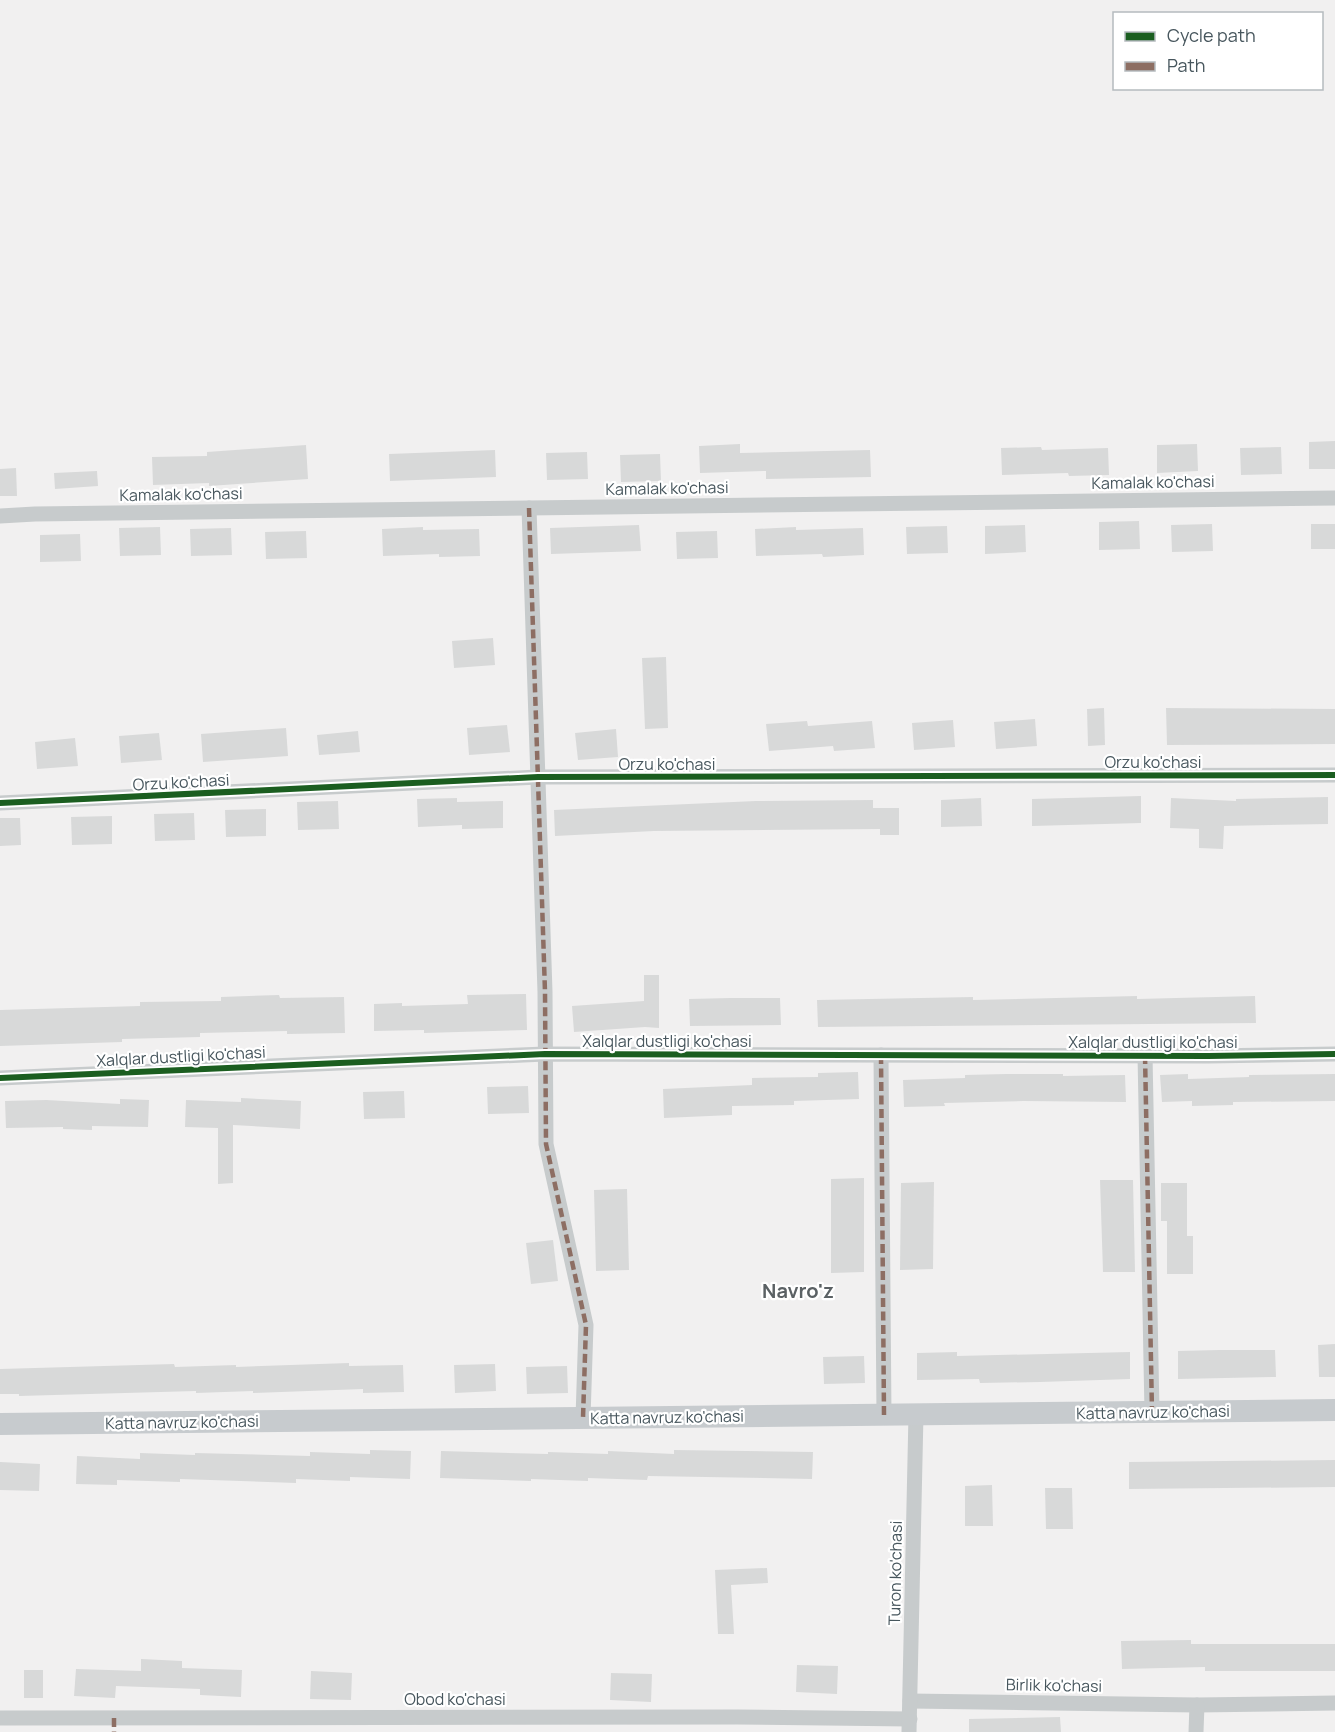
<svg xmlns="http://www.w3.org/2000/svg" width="1335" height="1732" font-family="Manrope,sans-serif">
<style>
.building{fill:#d8d9d9}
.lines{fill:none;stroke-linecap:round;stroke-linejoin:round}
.street{stroke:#c7cbcc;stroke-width:15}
.secondary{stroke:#c7cbce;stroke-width:22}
.quiet{stroke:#8d6e63;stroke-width:4.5;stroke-dasharray:9 4.5;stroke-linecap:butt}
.cycleway-casing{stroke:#fff;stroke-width:10}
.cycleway{stroke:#1b5e20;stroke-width:6}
.labels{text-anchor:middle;stroke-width:4.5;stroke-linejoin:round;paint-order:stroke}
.street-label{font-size:16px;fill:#47565d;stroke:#fff}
.quarter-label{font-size:20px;font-weight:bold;fill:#5b6164;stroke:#fff}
</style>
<rect width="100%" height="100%" fill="#f1f0f0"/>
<g class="building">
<polygon points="1335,441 1335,469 1309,469 1309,442"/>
<polygon points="740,444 740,453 870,450 871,477 766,479 766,471 700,473 699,446"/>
<polygon points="1197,444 1198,471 1157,473 1157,445"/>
<polygon points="306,445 308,479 209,486 209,483 153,485 152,457 207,456 207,452"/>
<polygon points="1041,447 1042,450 1108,448 1109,475 1069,476 1068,473 1002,475 1001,448"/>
<polygon points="1281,447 1282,474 1241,475 1240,448"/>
<polygon points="495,450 496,477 390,481 389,454"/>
<polygon points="587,452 588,479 547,480 546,453"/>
<polygon points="660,454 661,481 621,482 620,455"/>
<polygon points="16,468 17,496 0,496 0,469"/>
<polygon points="97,471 98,486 55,489 54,473"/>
<polygon points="1139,521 1140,549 1099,550 1099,522"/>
<polygon points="1212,524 1213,551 1172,552 1171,525"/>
<rect x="1311" y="524" width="24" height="25"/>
<polygon points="639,525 641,551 551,554 550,528"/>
<polygon points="1025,525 1026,552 985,554 985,526"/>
<polygon points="947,526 948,553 907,554 906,527"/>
<polygon points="160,527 161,555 120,556 119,528"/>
<polygon points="423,527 423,530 479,529 480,556 439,557 439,554 383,556 382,529"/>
<polygon points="796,527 796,530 863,528 864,555 823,557 822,554 756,556 755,529"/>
<polygon points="231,528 232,555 191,556 190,529"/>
<polygon points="306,531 307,558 266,559 265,532"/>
<polygon points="717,531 718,558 677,559 676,532"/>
<polygon points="80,534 81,561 40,562 40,535"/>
<polygon points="493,638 495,665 454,668 452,641"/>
<polygon points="666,657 668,728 645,729 642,658"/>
<polygon points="1104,708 1105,745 1088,746 1087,709"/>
<polygon points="1166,708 1335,709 1335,744 1167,745"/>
<polygon points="1035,719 1037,746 996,749 994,722"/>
<polygon points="953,720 955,747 914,750 912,723"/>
<polygon points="807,721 808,726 872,721 875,748 834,751 833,746 769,751 766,724"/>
<polygon points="507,725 510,752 469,755 467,728"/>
<polygon points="286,728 288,756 203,762 201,734"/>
<polygon points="616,729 618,757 578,760 575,733"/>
<polygon points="358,731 360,752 319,755 317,735"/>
<polygon points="159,733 162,760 121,763 119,736"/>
<polygon points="75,738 78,766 37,769 35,742"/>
<polygon points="1141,796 1141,823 1032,826 1032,799"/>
<polygon points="1328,797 1328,824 1224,826 1223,849 1199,848 1199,829 1170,828 1171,798 1236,801 1236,799"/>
<polygon points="457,798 457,802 503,801 503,828 462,829 462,825 418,827 417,799"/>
<polygon points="981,798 982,826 941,827 941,800"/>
<polygon points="873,800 873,808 899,808 899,835 880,835 880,829 654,831 555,836 554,810 756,801"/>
<polygon points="338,801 339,829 298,830 297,802"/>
<polygon points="266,809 266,836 226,837 225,810"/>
<polygon points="194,813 195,840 155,841 154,814"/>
<polygon points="112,816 112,844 72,845 71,817"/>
<polygon points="0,818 20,818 21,845 0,846"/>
<polygon points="644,975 659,975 659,1028 645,1027 574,1032 572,1006 644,1001"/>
<polygon points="526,994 527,1030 424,1033 424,1030 374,1031 374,1004 402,1003 402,1006 468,1004 467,995"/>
<polygon points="279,995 280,998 344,997 345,1033 287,1034 287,1031 200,1033 200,1037 122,1039 122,1042 0,1046 0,1010 140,1006 140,1002 221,1001 221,997"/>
<polygon points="1137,996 1137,999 1255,996 1256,1023 818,1027 817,1000 973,997 973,1000"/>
<polygon points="730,998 780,998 781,1025 690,1026 689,999"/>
<polygon points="858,1072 859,1099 794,1101 794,1105 732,1106 732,1115 664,1118 663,1089 752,1085 752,1078 818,1077 818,1073"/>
<polygon points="1006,1074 1063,1074 1063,1076 1125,1075 1126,1102 1023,1101 944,1103 945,1106 904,1107 903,1080 965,1078 965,1075"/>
<polygon points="1188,1074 1188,1079 1249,1077 1249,1075 1335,1074 1335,1101 1233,1102 1233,1105 1192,1106 1192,1101 1162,1102 1160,1075"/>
<polygon points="528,1086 529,1113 488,1114 487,1087"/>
<polygon points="404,1091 405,1118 364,1119 363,1092"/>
<polygon points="241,1098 301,1101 300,1129 233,1125 233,1183 218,1184 218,1128 185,1127 186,1100 241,1102"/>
<polygon points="120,1099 149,1100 148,1127 92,1126 92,1130 63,1129 63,1127 6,1128 5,1101 46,1100 120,1104"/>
<polygon points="864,1178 864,1272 831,1273 831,1179"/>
<polygon points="1100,1180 1133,1180 1135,1272 1103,1272"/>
<polygon points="934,1182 933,1269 900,1270 901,1183"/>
<polygon points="1161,1183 1187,1183 1187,1236 1193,1236 1193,1274 1167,1274 1167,1221 1161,1221"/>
<polygon points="627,1189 629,1270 596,1271 594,1190"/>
<polygon points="553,1240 558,1281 531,1284 526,1243"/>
<polygon points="1335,1344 1335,1377 1319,1377 1318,1345"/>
<polygon points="1219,1350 1275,1350 1276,1377 1178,1379 1178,1351"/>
<polygon points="957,1352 957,1356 1130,1352 1130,1379 1040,1382 980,1383 979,1379 917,1380 917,1353"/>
<polygon points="864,1356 865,1383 824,1384 823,1357"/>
<polygon points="349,1363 349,1366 403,1365 404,1392 363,1393 363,1389 253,1393 253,1391 196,1393 196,1391 19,1396 19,1394 0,1394 0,1369 174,1364 175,1367 236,1365 236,1367"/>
<polygon points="495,1364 496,1391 455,1393 454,1365"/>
<polygon points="567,1366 568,1393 527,1394 526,1367"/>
<polygon points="370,1450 411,1451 410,1479 350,1477 350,1481 296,1479 296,1483 180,1479 180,1482 117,1480 117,1485 76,1484 77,1456 140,1459 140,1453 195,1455 195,1453 310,1456 310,1452 370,1454"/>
<polygon points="674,1450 813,1452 812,1479 648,1476 647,1480 588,1478 588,1481 531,1479 531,1481 440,1478 441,1451 548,1454 548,1452 608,1454 608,1451 674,1454"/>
<polygon points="1335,1460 1335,1487 1129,1489 1129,1462"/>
<polygon points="0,1462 40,1464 39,1491 0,1490"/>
<polygon points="992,1485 993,1526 965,1526 965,1486"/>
<polygon points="1045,1488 1072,1488 1073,1529 1046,1529"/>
<polygon points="767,1568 768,1583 731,1585 734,1634 718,1634 715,1570"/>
<polygon points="1191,1640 1191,1644 1335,1644 1335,1671 1205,1671 1205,1667 1122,1669 1121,1641"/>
<polygon points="141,1659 182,1661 182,1668 242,1670 241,1697 200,1695 200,1689 116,1686 115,1698 74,1696 76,1669 141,1671"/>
<polygon points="797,1665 838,1666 837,1694 796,1692"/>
<rect x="24" y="1670" width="19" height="28"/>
<polygon points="311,1671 352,1673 351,1700 310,1699"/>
<polygon points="611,1673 652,1674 651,1702 610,1700"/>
<polygon points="1060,1717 1061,1732 969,1732 969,1719"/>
</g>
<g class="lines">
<g class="street">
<polyline points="529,508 545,992 546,1144 586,1325 583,1418"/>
<polyline points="0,516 35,514 1335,498"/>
<polyline points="0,803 538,777 1335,775"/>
<polyline points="881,1055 884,1415"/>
<polyline points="1145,1055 1152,1412"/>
<polyline points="0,1078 545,1054 1208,1056 1335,1054"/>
<polyline points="910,1701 1197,1705 1335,1703"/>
<polyline points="0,1718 737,1717 910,1719"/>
<polyline points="909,1732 916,1414"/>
<polyline points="1196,1732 1197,1705"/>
</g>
<polyline class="secondary" points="0,1424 1335,1410"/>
<g class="quiet">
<polyline points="529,508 545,992 546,1144 586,1325 583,1418"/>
<polyline points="881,1055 884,1415"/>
<polyline points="1145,1055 1152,1412"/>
<polyline points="114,1718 114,1732"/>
</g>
<defs>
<g id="cycleway">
<polyline points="0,803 538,777 1335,775"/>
<polyline points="0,1078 545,1054 1208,1056 1335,1054"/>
</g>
</defs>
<use href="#cycleway" class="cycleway-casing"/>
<use href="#cycleway" class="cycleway"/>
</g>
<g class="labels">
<g class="street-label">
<text transform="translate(1153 482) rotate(-1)" y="6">Kamalak ko'chasi</text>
<text transform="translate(667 488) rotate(-1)" y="6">Kamalak ko'chasi</text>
<text transform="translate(181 494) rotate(-1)" y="6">Kamalak ko'chasi</text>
<text x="1153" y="768">Orzu ko'chasi</text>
<text x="667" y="770">Orzu ko'chasi</text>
<text transform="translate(181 782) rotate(-3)" y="6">Orzu ko'chasi</text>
<text x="667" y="1047">Xalqlar dustligi ko'chasi</text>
<text x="1153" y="1048">Xalqlar dustligi ko'chasi</text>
<text transform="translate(181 1056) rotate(-3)" y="6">Xalqlar dustligi ko'chasi</text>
<text transform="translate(1153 1412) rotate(-1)" y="6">Katta navruz ko'chasi</text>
<text transform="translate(667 1417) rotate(-1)" y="6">Katta navruz ko'chasi</text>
<text transform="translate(182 1422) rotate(-1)" y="6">Katta navruz ko'chasi</text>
<text transform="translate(895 1573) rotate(-89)" y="6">Turon ko'chasi</text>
<text transform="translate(1054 1685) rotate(1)" y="6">Birlik ko'chasi</text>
<text x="455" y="1705">Obod ko'chasi</text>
</g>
<g class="quarter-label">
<text x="798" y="1298">Navro'z</text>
</g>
</g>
<rect x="1113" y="12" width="210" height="78" fill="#ffffff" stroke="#b5bbbe" stroke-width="1.5"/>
<rect x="1125" y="32" width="30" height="9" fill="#1b5e20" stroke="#b5bbbe" stroke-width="1.5"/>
<text x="1167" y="42" font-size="18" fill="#47565d">Cycle path</text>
<rect x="1125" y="62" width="30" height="9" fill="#8d6e63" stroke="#b5bbbe" stroke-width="1.5"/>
<text x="1167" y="72" font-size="18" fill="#47565d">Path</text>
</svg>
